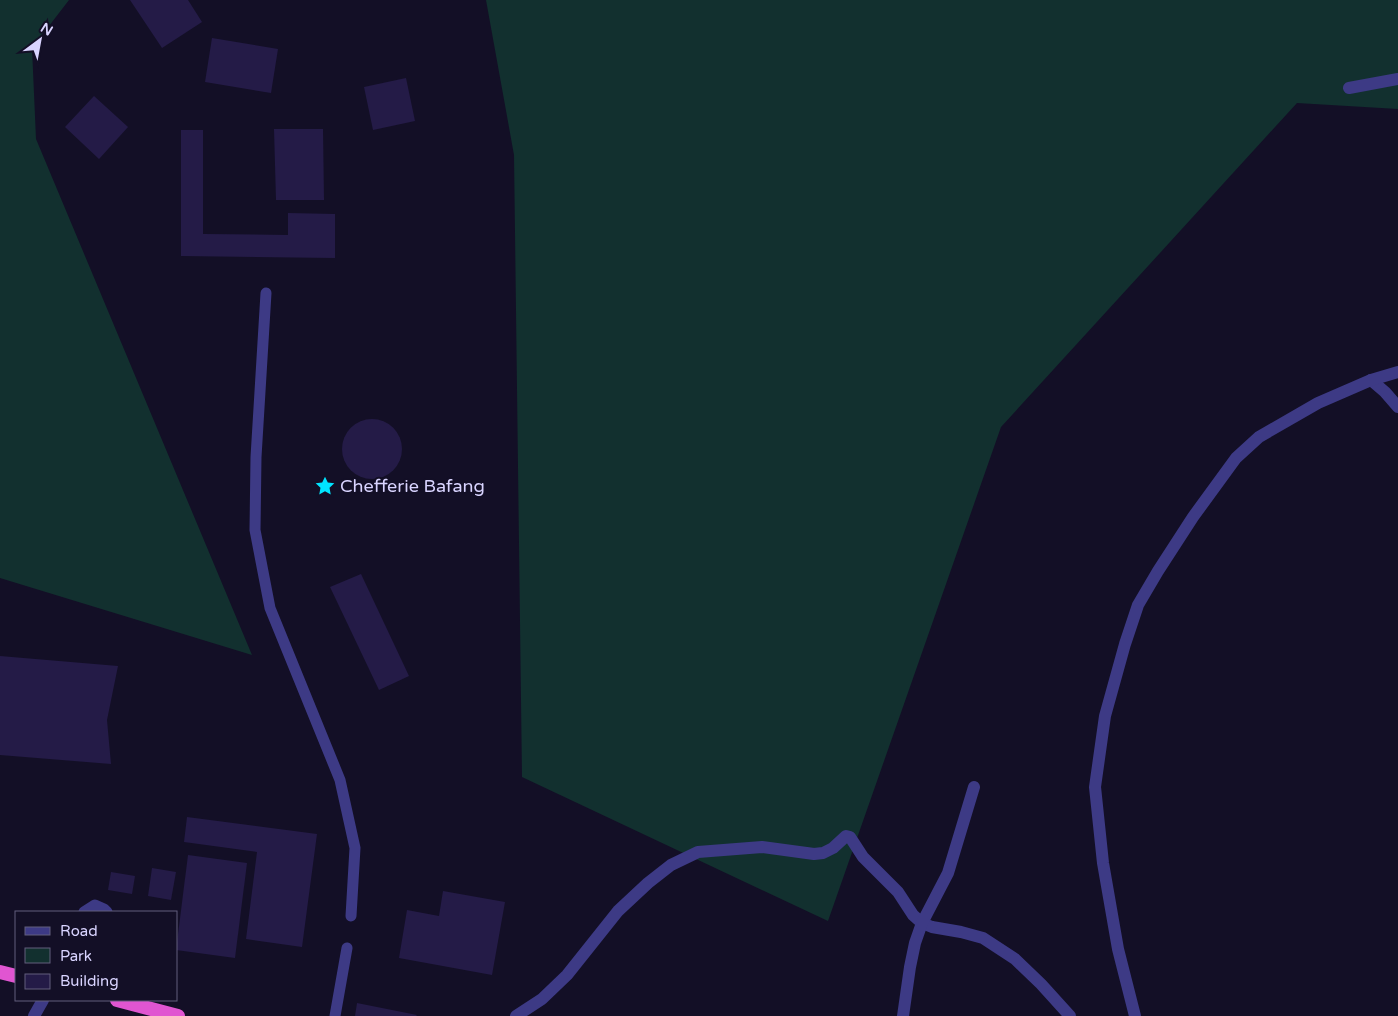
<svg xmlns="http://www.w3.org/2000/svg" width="1398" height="1016" font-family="'Varela Round',sans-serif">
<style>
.green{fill:#12302f}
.building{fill:#241b47}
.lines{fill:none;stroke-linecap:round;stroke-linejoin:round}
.service{stroke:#3d3a85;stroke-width:11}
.minor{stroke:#3d3a85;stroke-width:12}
.trunk{stroke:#e055d1;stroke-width:14}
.labels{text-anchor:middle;stroke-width:4;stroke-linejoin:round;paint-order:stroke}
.poi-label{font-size:18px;fill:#d9d4ff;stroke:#130f26;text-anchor:start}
</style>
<rect width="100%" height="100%" fill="#130f26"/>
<g class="green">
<polygon points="0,0 69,0 32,48 36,139 252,655 0,578"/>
<polygon points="486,0 1398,0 1398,109 1297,103 1001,427 828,921 522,777 514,155"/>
</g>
<g class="building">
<polygon points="130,0 188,0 202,22 162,48"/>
<polygon points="212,38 278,49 271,93 205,82"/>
<polygon points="406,78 415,121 373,130 364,87"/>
<polygon points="94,96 128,127 99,159 65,127"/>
<polygon points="274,129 323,129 324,200 276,200"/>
<polygon points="181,130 203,130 203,234 288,235 288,213 335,214 335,258 181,256"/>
<circle cx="372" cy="449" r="30"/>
<polygon points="361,574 409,676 379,690 330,587"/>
<polygon points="0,656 118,666 107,720 111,764 0,755"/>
<polygon points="187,817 317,834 302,947 246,939 257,852 184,842"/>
<polygon points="188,855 247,863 235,958 176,950"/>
<polygon points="152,868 176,872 171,900 148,896"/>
<polygon points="111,872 135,876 132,894 108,890"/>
<polygon points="443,891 505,902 492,975 399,958 407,910 439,916"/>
<polygon points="357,1003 417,1015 416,1016 355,1016"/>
</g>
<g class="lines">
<g class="service">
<polyline points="266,293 256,457 255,530 270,608 340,780 355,848 351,916"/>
<polyline points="84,912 95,905 104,909 107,912"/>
<polyline points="335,1016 347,948"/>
</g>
<g class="minor">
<polyline points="1349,88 1398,79"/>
<polyline points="1371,380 1385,392 1398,407"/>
<polyline points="34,1016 43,1000"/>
<polyline points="516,1016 542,999 567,975 618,911 648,883 671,865 698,852 762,847 814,854 823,853 833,848 846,836 850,837 863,857 898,892 913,915 922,923 932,927 961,932 983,938 1015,959 1041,984 1070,1016"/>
<polyline points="903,1016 910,967 915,943 922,923 948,873 974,787"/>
<polyline points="1135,1016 1118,949 1103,863 1095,787 1105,716 1125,644 1138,605 1158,571 1193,517 1236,458 1259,437 1318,403 1371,380 1398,372"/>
</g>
<g class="trunk">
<polyline points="0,972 16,976"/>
<polyline points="117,1000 178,1016"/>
</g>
</g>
<defs>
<symbol id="sight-bare" viewBox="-9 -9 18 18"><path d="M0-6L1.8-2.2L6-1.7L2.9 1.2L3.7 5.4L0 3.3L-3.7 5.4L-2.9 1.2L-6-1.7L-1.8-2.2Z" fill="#00e5ff" stroke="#130f26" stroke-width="2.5" paint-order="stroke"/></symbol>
</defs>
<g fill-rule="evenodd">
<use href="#sight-bare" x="311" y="472" width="28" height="28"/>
</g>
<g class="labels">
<g class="poi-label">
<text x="340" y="492">Chefferie Bafang</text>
</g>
</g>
<rect x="15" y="911" width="162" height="90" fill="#130f26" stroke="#625e7d"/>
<rect x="25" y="927" width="25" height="8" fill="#3d3a85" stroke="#625e7d"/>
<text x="60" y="936" font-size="15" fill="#d9d4ff">Road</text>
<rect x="25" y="948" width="25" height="15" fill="#12302f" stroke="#625e7d"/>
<text x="60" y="961" font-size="15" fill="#d9d4ff">Park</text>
<rect x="25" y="974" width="25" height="15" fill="#241b47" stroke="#625e7d"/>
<text x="60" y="986" font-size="15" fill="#d9d4ff">Building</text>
<g transform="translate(40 40) rotate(32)" stroke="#130f26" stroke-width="4" paint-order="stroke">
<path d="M0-4L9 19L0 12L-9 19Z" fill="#d9d4ff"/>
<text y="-8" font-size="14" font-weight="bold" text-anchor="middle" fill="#d9d4ff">N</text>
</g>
</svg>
